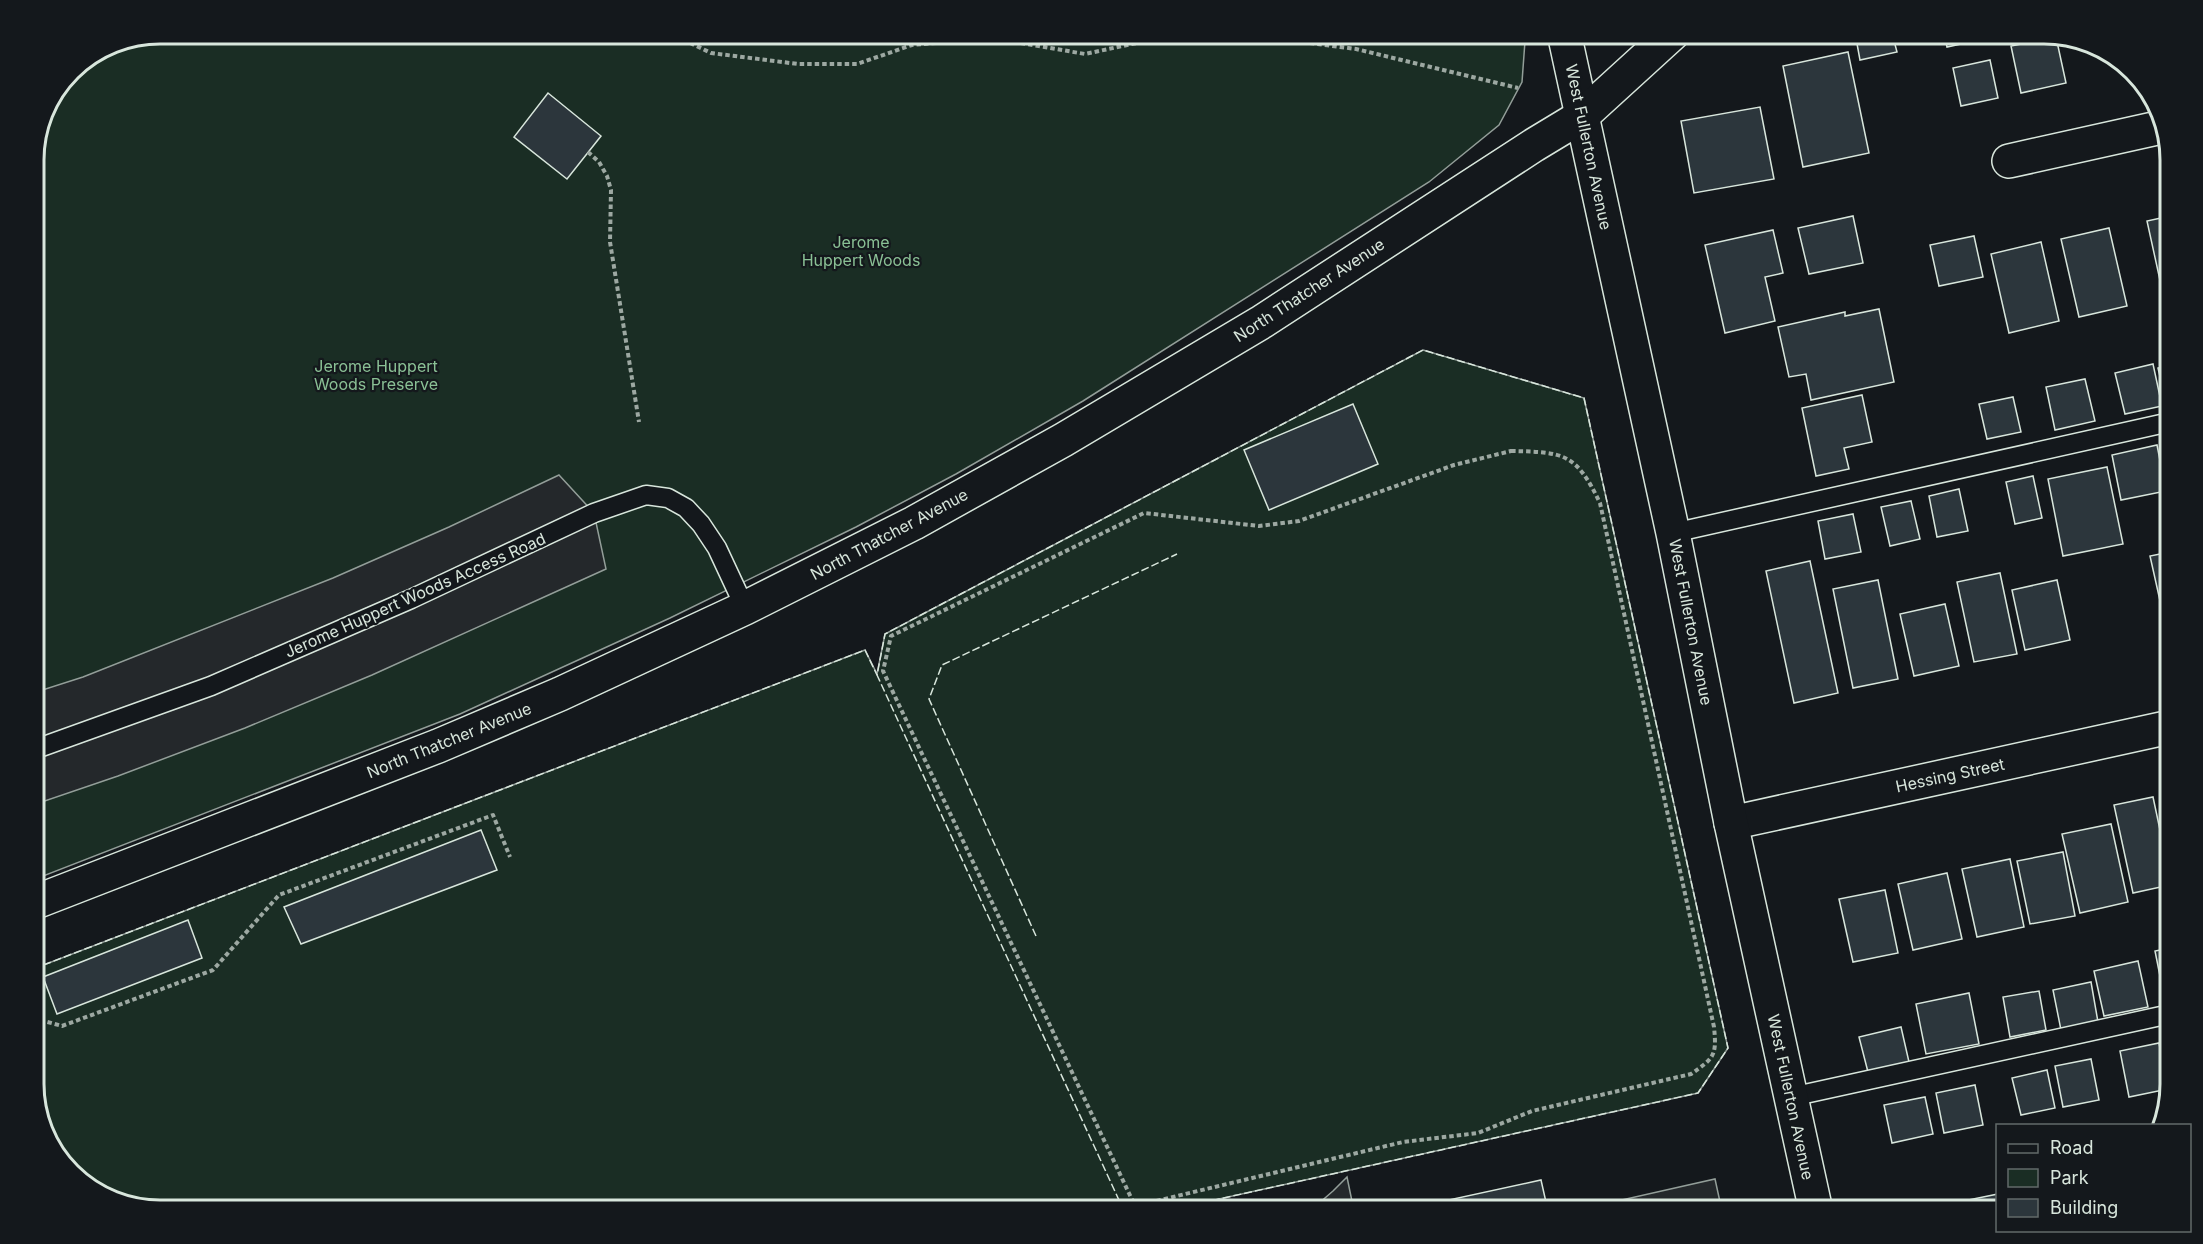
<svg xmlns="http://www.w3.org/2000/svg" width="2203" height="1244" font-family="Inter,sans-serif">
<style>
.green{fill:#1a2d24;stroke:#939e99;stroke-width:1.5}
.parking{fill:#24282b;stroke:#939e99;stroke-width:1.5}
.building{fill:#2c363c;stroke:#d8e6dc;stroke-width:1.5}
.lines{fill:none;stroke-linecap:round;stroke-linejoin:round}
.service-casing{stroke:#d8e6dc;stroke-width:21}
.minor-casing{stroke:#d8e6dc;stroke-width:36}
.tertiary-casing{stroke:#d8e6dc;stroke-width:36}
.path{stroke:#9da8a2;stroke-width:4;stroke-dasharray:4.5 3;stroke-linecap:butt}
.service{stroke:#14181c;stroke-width:18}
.minor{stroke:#14181c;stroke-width:33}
.tertiary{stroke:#14181c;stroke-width:33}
.fence{stroke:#d8e6dc;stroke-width:1.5;stroke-dasharray:8 3;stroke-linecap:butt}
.labels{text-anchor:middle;stroke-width:4.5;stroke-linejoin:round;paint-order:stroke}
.street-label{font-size:16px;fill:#d8e6dc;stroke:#14181c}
.park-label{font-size:16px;fill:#8ac095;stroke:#14181c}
.rim{fill:none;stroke:#d8e6dc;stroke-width:3}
</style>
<rect width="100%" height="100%" fill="#14181c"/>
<g class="green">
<polygon points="159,33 1524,33 1525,41 1522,82 1499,125 1429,182 1083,401 956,474 856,527 670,618 460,714 33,880 33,151 46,104 70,70 111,42"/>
<polygon points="1423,350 1584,398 1728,1048 1698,1093 1165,1211 159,1211 96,1194 54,1155 33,1093 33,969 865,650 877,674 885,634"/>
</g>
<g class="parking">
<polygon points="559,475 594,513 606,569 372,675 245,728 118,776 33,805 33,693 83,677 333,578 449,527"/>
<polygon points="1347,1177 1354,1211 1310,1211 1333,1191"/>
<polygon points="1715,1179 1722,1211 1619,1211 1617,1201"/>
</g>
<g class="building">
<polygon points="1855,33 1892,33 1897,52 1860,60"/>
<polygon points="1944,33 1992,33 1993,37 1947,47"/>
<polygon points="2056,37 2066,83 2021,93 2011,46"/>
<polygon points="1848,52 1869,153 1803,167 1783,66"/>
<polygon points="1990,60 1998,98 1961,106 1953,68"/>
<polygon points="548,93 601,136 567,179 514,137"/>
<polygon points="1760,107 1774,179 1694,193 1681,121"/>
<polygon points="1853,216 1863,263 1809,274 1798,228"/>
<polygon points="2170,216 2170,293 2163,294 2147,221"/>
<polygon points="2109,228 2127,306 2079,317 2061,239"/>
<polygon points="1773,230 1783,273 1765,277 1775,321 1725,333 1705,245"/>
<polygon points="1974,236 1983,277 1939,286 1930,245"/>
<polygon points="2041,242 2059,321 2009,333 1991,254"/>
<polygon points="1879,309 1894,382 1811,400 1806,374 1789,377 1778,327 1845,312 1845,316"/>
<polygon points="2153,364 2162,406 2125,414 2115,373"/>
<polygon points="2170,365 2170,406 2167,407 2158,368"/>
<polygon points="2085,379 2095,421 2055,430 2046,387"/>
<polygon points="1862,395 1872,442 1844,448 1849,469 1816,476 1802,408"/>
<polygon points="2013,397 2021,432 1987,439 1979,404"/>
<polygon points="1353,404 1378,464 1269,510 1244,450"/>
<polygon points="2157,445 2166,491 2121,500 2112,455"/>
<polygon points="2107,467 2123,544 2063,556 2048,479"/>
<polygon points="2033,476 2042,518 2015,524 2006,482"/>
<polygon points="1959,489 1968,531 1937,537 1929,496"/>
<polygon points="1911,501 1920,539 1890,546 1881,507"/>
<polygon points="1853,514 1861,552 1825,559 1818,521"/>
<polygon points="2170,552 2170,641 2169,641 2150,556"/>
<polygon points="1810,561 1838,693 1794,703 1766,571"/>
<polygon points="2000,573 2017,654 1974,662 1957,582"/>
<polygon points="1878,580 1898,679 1853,688 1833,589"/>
<polygon points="2057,580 2070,640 2025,650 2012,590"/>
<polygon points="1945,604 1959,666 1914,676 1900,614"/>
<polygon points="2170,795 2170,819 2165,796"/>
<polygon points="2153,797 2170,877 2170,885 2133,893 2114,805"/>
<polygon points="2111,824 2128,902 2080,913 2062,834"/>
<polygon points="481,830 497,870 301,944 284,907"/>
<polygon points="2063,852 2075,916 2030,924 2017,861"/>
<polygon points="2010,859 2024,927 1977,937 1962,869"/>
<polygon points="1947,873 1962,939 1913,950 1898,884"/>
<polygon points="1885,890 1898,953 1853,962 1839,899"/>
<polygon points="188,920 202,958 57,1014 43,977"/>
<polygon points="2170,948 2170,1000 2165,1001 2155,951"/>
<polygon points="2138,961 2148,1007 2104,1016 2094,971"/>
<polygon points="2091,982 2098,1022 2061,1030 2053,990"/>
<polygon points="2039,991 2046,1030 2010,1037 2003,997"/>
<polygon points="1969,993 1979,1044 1926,1054 1916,1004"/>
<polygon points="1901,1027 1909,1062 1868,1072 1859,1037"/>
<polygon points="2159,1043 2168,1089 2129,1097 2120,1051"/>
<polygon points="2091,1059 2099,1100 2063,1107 2055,1066"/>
<polygon points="2047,1070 2055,1108 2021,1115 2012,1078"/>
<polygon points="1975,1085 1983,1125 1944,1133 1936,1093"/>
<polygon points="1925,1097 1933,1134 1892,1143 1884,1105"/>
<polygon points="1541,1180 1548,1211 1407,1211 1407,1209"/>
<polygon points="1998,1194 1998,1211 1970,1211 1968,1200"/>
<polygon points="1630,1203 1634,1211 1606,1211"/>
<polygon points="1950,1203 1952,1211 1913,1211"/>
</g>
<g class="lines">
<defs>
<g id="service">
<polyline points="1673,533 2170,422"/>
<polyline points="33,750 211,686 411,599 594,513 646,495 668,498 686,508 701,524 717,548 745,608"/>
<polyline points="1791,1097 2170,1014"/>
</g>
<g id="minor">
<polyline points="2009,161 2162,127"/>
<polyline points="1731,823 2170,727"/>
</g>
<g id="tertiary">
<polyline points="1564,33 1673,533 1731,823 1816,1211"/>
<polyline points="33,903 438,746 560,694 745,608 914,523 1063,440 1260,323 1534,145 1582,116 1673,33"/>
</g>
</defs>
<use href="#service" class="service-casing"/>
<use href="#minor" class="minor-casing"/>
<use href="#tertiary" class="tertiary-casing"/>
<g class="path">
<polyline points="670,33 711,53 798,64 857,64 912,45 992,38 1085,54 1174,35 1263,37 1356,49 1518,88"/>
<polyline points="588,152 599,162 607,176 611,190 610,242 639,422"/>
<path d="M1511,451C1564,452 1576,453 1600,503L1714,1027C1717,1056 1714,1058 1691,1074L1532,1111L1478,1133L1403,1142L1135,1206L883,671L891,636L1144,513L1259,526L1299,521L1454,465Z"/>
<polyline points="33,1018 62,1026 213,970 279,895 493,815 510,857"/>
</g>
<use href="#service" class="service"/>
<use href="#minor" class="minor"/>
<use href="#tertiary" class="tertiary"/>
<g class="fence">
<polyline points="1036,936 929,699 942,665 1177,554"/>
<polyline points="33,969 865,650 877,675"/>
<polyline points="1124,1211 877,675 885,634 1423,350 1584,398 1728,1048 1698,1093 1165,1211"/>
</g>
</g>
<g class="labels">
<g class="street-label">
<text transform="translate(1589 147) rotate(78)" y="6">West Fullerton Avenue</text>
<text transform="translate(1309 290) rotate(-33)" y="6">North Thatcher Avenue</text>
<text transform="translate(889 534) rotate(-28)" y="6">North Thatcher Avenue</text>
<text transform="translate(415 595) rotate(-24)" y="6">Jerome Huppert Woods Access Road</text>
<text transform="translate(1691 622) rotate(79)" y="6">West Fullerton Avenue</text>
<text transform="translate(449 740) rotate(-22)" y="6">North Thatcher Avenue</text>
<text transform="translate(1950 775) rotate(-12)" y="6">Hessing Street</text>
<text transform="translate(1791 1097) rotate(78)" y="6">West Fullerton Avenue</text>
</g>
<g class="park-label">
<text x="861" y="248">Jerome<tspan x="861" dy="18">Huppert Woods</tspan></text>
<text x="376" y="372">Jerome Huppert<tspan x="376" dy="18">Woods Preserve</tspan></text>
</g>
</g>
<path d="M0 0H2203V1244H0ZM160 44H2044A116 116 0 0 1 2160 160V1084A116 116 0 0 1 2044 1200H160A116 116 0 0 1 44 1084V160A116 116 0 0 1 160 44Z" fill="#14181c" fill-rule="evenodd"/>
<path class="rim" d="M160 44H2044A116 116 0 0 1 2160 160V1084A116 116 0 0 1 2044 1200H160A116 116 0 0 1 44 1084V160A116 116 0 0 1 160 44Z"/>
<rect x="1996" y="1124" width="195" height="108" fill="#14181c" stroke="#626a69" stroke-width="1.5"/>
<rect x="2008" y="1144" width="30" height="9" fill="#14181c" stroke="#626a69" stroke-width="1.5"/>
<text x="2050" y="1154" font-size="18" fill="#d8e6dc">Road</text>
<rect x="2008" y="1169" width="30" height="18" fill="#1a2d24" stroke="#626a69" stroke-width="1.5"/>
<text x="2050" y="1184" font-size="18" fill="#d8e6dc">Park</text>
<rect x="2008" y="1199" width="30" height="18" fill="#2c363c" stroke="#626a69" stroke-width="1.5"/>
<text x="2050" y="1214" font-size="18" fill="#d8e6dc">Building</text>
</svg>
